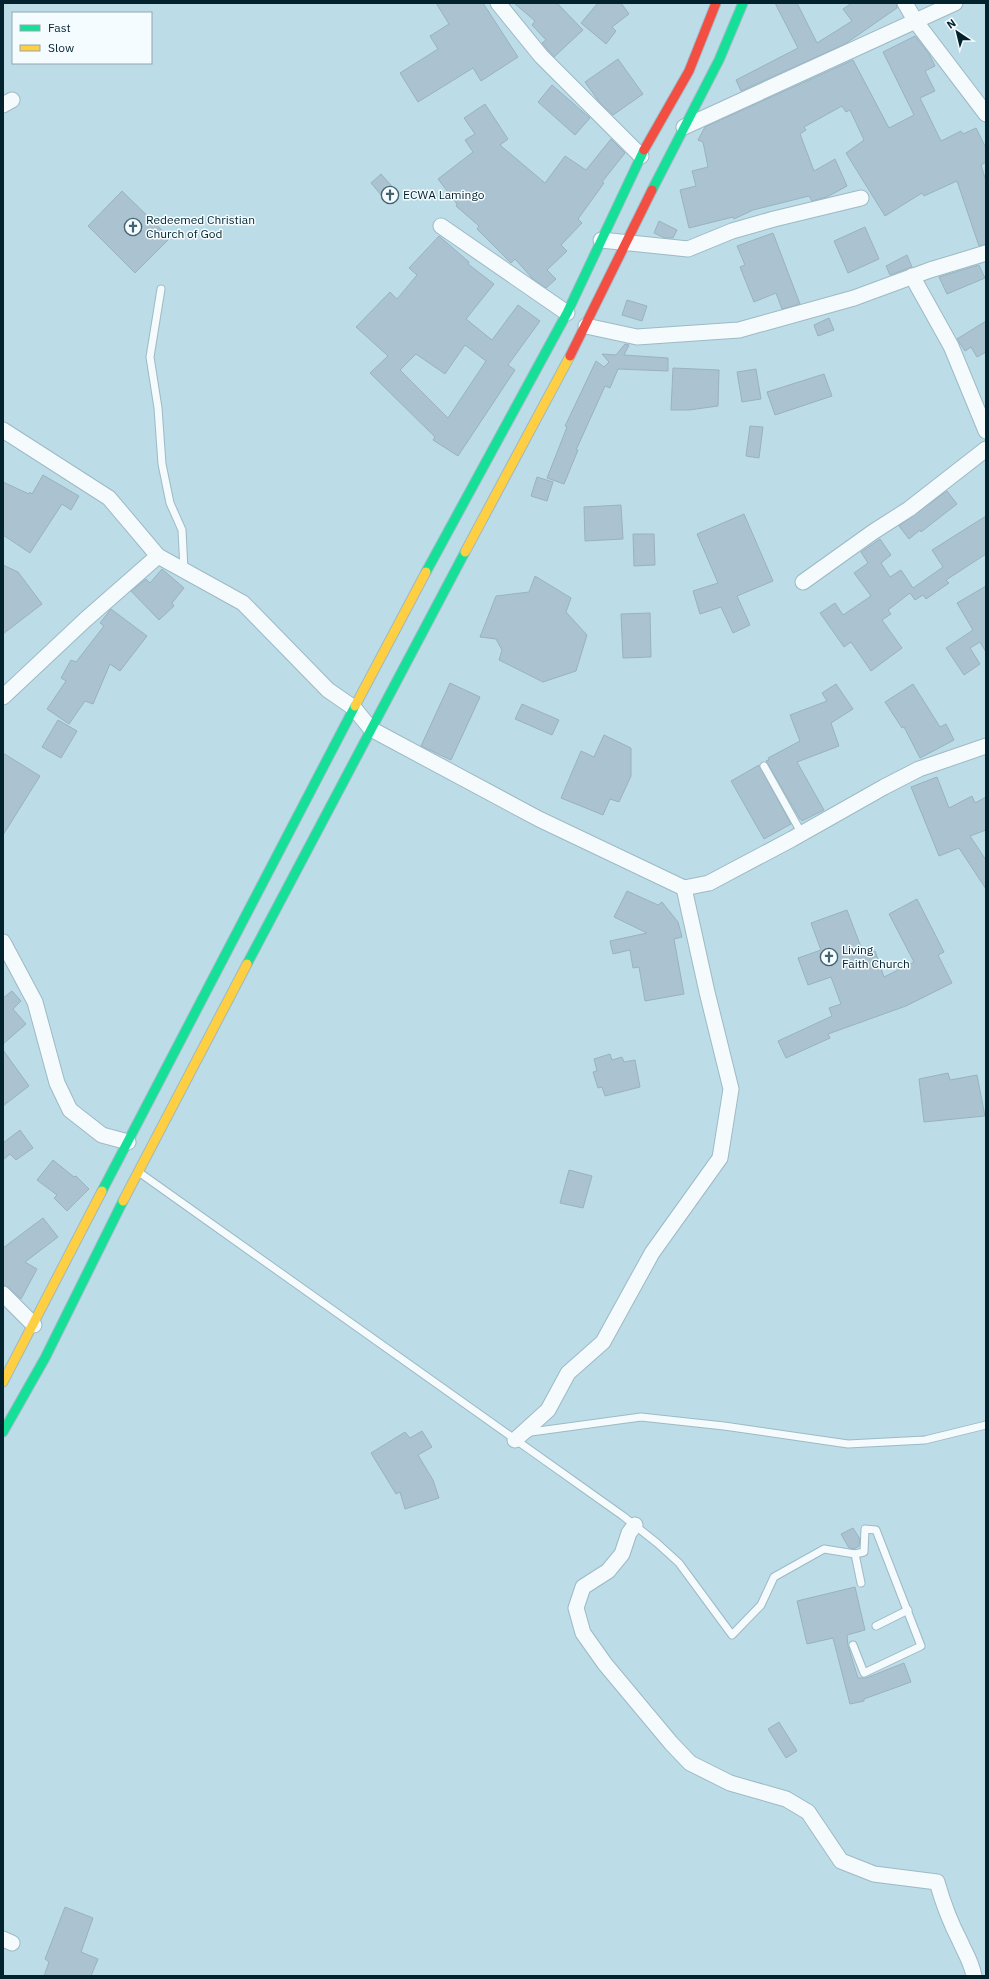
<svg xmlns="http://www.w3.org/2000/svg" width="989" height="1979" font-family="'IBM Plex Sans',sans-serif">
<style>
.building{fill:#abc3d1;stroke:#9ab2c0;fill-rule:evenodd}
.lines{fill:none;stroke-linecap:round;stroke-linejoin:round}
.lane-casing{stroke:#9dbac5;stroke-width:9}
.street-casing{stroke:#9dbac5;stroke-width:17}
.fast-casing{stroke:#9dbac5;stroke-width:11}
.slow-casing{stroke:#9dbac5;stroke-width:11}
.jam-casing{stroke:#9dbac5;stroke-width:11}
.lane{stroke:#f5fafc;stroke-width:7}
.street{stroke:#f5fafc;stroke-width:15}
.fast{stroke:#16e098;stroke-width:9}
.slow{stroke:#ffcf43;stroke-width:9}
.jam{stroke:#f24e42;stroke-width:9}
.labels{text-anchor:middle;stroke-width:3;stroke-linejoin:round;paint-order:stroke}
.poi-label{font-size:12px;fill:#02222d;stroke:#f5fcff;text-anchor:start}
</style>
<rect width="100%" height="100%" fill="#bcdce8"/>
<g class="building">
<polygon points="436,3 483,3 518,57 481,81 473,68 418,102 400,73 438,49 430,36 449,24"/>
<polygon points="514,3 557,3 583,30 554,57 542,43 546,40 532,25 535,21"/>
<polygon points="598,3 621,3 629,14 612,27 616,31 606,44 581,23"/>
<polygon points="775,3 797,3 817,43 852,21 843,9 852,3 896,3 897,8 845,44 741,91 736,80 798,48"/>
<polygon points="915,36 929,54 935,66 925,71 935,91 920,98 941,141 961,131 963,134 976,128 986,148 986,162 981,165 986,181 986,244 979,246 957,181 924,196 922,193 885,216 846,153 864,140 850,110 846,112 842,106 804,127 806,130 800,134 814,171 835,159 847,186 827,197 812,201 809,196 753,210 734,219 733,217 689,228 680,190 696,186 692,171 708,167 703,142 698,140 705,127 853,60 889,128 914,115 883,52"/>
<polygon points="618,59 643,94 613,115 600,103 585,82"/>
<polygon points="552,85 590,118 575,135 538,102"/>
<polygon points="485,104 508,139 500,145 545,183 565,156 586,170 611,139 625,153 602,182 604,183 578,219 582,223 561,245 567,251 547,270 556,279 546,288 532,278 515,259 511,263 477,229 479,226 456,206 457,204 438,179 473,152 465,140 475,134 464,118"/>
<polygon points="381,174 398,193 387,202 371,183"/>
<polygon points="122,191 170,238 135,273 88,226"/>
<polygon points="659,221 677,230 673,238 665,238 654,233"/>
<polygon points="865,227 879,259 848,273 834,241"/>
<polygon points="773,233 800,304 782,309 776,293 754,302 740,267 745,265 737,246"/>
<path d="M439,236L469,262L468,264L494,284L466,319L492,340L518,305L540,321L508,365L515,370L458,456L433,440L435,437L370,373L388,356L356,327L390,292L397,299L417,275L409,268ZM465,345L486,361L448,418L400,370L416,354L445,374Z"/>
<polygon points="907,255 912,267 890,275 886,266"/>
<polygon points="979,265 985,278 947,294 939,277"/>
<polygon points="627,300 647,306 642,321 622,315"/>
<polygon points="829,318 834,330 818,336 814,325"/>
<polygon points="986,321 986,352 977,357 971,347 965,351 957,339"/>
<polygon points="625,344 629,345 624,355 668,358 668,371 618,369 610,388 605,386 576,450 578,450 564,484 547,478 567,427 565,426 596,361 604,367 609,362 602,354 616,355"/>
<polygon points="673,368 719,370 718,406 689,410 671,410"/>
<polygon points="756,369 761,399 742,402 737,372"/>
<polygon points="824,374 832,396 775,415 767,392"/>
<polygon points="750,426 763,427 759,458 746,456"/>
<polygon points="43,475 79,496 71,510 62,504 30,553 3,535 3,482 29,494 30,492 32,494"/>
<polygon points="537,477 553,482 547,501 531,496"/>
<polygon points="947,491 957,504 921,532 920,530 909,539 899,526"/>
<polygon points="621,505 623,539 585,541 584,507"/>
<polygon points="744,514 773,581 737,596 750,625 733,633 721,607 700,614 693,591 718,583 697,534"/>
<polygon points="986,516 986,554 946,580 949,583 926,599 923,595 915,600 910,593 888,610 891,614 882,620 902,648 871,671 851,642 844,647 820,613 835,603 843,615 871,596 854,573 868,563 861,552 880,539 891,555 881,563 890,577 901,570 913,588 943,567 932,550"/>
<polygon points="633,534 654,534 655,565 634,566"/>
<polygon points="3,565 18,572 42,604 3,634"/>
<polygon points="162,569 184,588 172,603 174,606 159,620 131,591 146,579 150,583"/>
<polygon points="535,576 571,598 566,612 587,635 576,671 543,682 499,660 502,650 496,639 480,637 496,596 529,592"/>
<polygon points="986,586 986,652 980,642 970,648 980,664 964,675 946,648 973,630 957,603"/>
<polygon points="111,609 147,636 120,671 110,664 93,704 85,701 69,724 47,709 66,681 61,678 71,660 76,662 104,626 100,623"/>
<polygon points="650,613 651,657 623,658 621,614"/>
<polygon points="450,683 480,697 451,760 421,746"/>
<polygon points="836,684 853,709 831,723 839,746 797,762 824,810 802,821 801,819 800,819 766,761 769,760 768,758 800,741 790,715 827,701 822,693"/>
<polygon points="913,684 940,727 946,724 954,740 920,758 904,727 902,728 885,702"/>
<polygon points="522,704 559,720 552,735 515,719"/>
<polygon points="58,720 77,731 61,758 42,747"/>
<polygon points="604,735 631,748 631,776 619,802 610,799 603,815 561,798 581,751 594,757"/>
<polygon points="3,753 40,776 3,835"/>
<polygon points="759,765 791,824 764,839 731,781"/>
<polygon points="937,777 949,808 972,796 975,803 986,797 986,830 970,836 986,860 986,889 959,848 939,856 911,787"/>
<polygon points="627,891 658,905 662,902 678,922 682,937 674,939 684,994 645,1001 639,967 633,968 630,950 613,954 610,941 647,933 614,917"/>
<polygon points="917,899 944,952 938,955 952,983 906,1006 828,1034 830,1038 786,1058 778,1041 832,1016 829,1008 841,1004 831,977 808,985 798,958 821,950 811,923 847,910 864,955 875,951 884,977 914,962 889,914"/>
<polygon points="12,991 21,1001 13,1009 26,1024 3,1044 3,998"/>
<polygon points="3,1050 29,1086 3,1106"/>
<polygon points="610,1054 612,1060 622,1057 624,1062 635,1060 640,1087 605,1096 602,1087 598,1088 593,1072 597,1071 594,1059"/>
<polygon points="948,1073 950,1080 977,1075 985,1116 924,1122 919,1079"/>
<polygon points="20,1130 33,1148 16,1160 10,1154 3,1160 3,1143"/>
<polygon points="53,1160 74,1177 76,1176 89,1189 67,1211 54,1198 57,1195 37,1180"/>
<polygon points="569,1170 592,1176 583,1208 560,1203"/>
<polygon points="43,1218 58,1237 25,1262 37,1269 21,1299 9,1288 3,1285 3,1248"/>
<polygon points="422,1431 432,1447 418,1455 433,1480 439,1498 405,1509 400,1492 396,1494 371,1453 405,1432 410,1438"/>
<polygon points="853,1528 860,1539 859,1546 854,1549 849,1548 841,1534"/>
<polygon points="855,1587 865,1630 847,1635 848,1646 858,1678 866,1678 904,1663 911,1682 864,1699 864,1701 850,1704 833,1638 807,1644 797,1601"/>
<polygon points="779,1722 797,1751 786,1758 768,1729"/>
<polygon points="65,1907 93,1918 81,1952 98,1959 91,1976 44,1976 49,1962 45,1959"/>
</g>
<g class="lines">
<defs>
<g id="lane">
<polyline points="161,289 150,357 158,408 162,464 170,503 182,530 184,570"/>
<polyline points="764,766 802,834"/>
<polyline points="140,1173 623,1516 657,1543 679,1563 732,1635 761,1605 774,1577 824,1549 855,1554 864,1552 865,1529 876,1530 921,1646 864,1673 853,1645"/>
<polyline points="526,1435 531,1432 641,1417 724,1426 848,1444 925,1440 986,1425"/>
<polyline points="855,1554 861,1583"/>
<polyline points="876,1626 908,1610"/>
</g>
<g id="street">
<polyline points="498,3 541,56 641,156"/>
<polyline points="905,3 916,22 986,114"/>
<polyline points="3,105 12,100"/>
<polyline points="684,127 955,3"/>
<polyline points="441,226 567,313"/>
<polyline points="601,240 688,249 732,231 774,219 861,198"/>
<polyline points="912,276 951,346 986,431"/>
<polyline points="586,326 637,337 739,330 854,298 930,270 986,253"/>
<polyline points="3,430 109,498 158,556"/>
<polyline points="803,582 873,532 909,509 986,449"/>
<polyline points="3,697 85,620 158,556 243,603 328,690 354,708 371,729 539,819 684,888 709,883 792,839 884,787 919,769 986,746"/>
<polyline points="3,942 35,1002 57,1083 70,1110 102,1135 128,1142"/>
<polyline points="3,1294 34,1325"/>
<polyline points="515,1440 548,1410 568,1373 603,1342 652,1253 720,1158 731,1089 707,992 684,888"/>
<path d="M635,1525L629,1533L622,1554L608,1571L583,1587L576,1608L583,1633L605,1664L671,1743L690,1763L730,1783L786,1799L808,1812L841,1861L874,1874L937,1882C943,1903 950,1922 960,1941C966,1955 971,1961 974,1976"/>
<polyline points="3,1939 12,1943"/>
</g>
<g id="fast">
<polyline points="652,190 719,60 743,3"/>
<polyline points="426,572 567,313 644,150"/>
<polyline points="247,964 465,552"/>
<polyline points="102,1191 355,706"/>
<polyline points="3,1432 45,1358 123,1201"/>
</g>
<g id="slow">
<polyline points="465,552 570,356"/>
<polyline points="355,706 426,572"/>
<polyline points="123,1201 247,964"/>
<polyline points="3,1382 102,1191"/>
</g>
<g id="jam">
<polyline points="644,150 689,71 716,3"/>
<polyline points="570,356 652,190"/>
</g>
</defs>
<use href="#lane" class="lane-casing"/>
<use href="#street" class="street-casing"/>
<use href="#fast" class="fast-casing"/>
<use href="#slow" class="slow-casing"/>
<use href="#jam" class="jam-casing"/>
<use href="#lane" class="lane"/>
<use href="#street" class="street"/>
<use href="#fast" class="fast"/>
<use href="#slow" class="slow"/>
<use href="#jam" class="jam"/>
</g>
<defs>
<symbol id="church-ring" viewBox="-11 -11 22 22"><circle r="9.5" fill="#f5fcff" stroke="#43636e" stroke-width="1.5"/><path d="M-1.2-6h2.4v3.5h3.3v2.4h-3.3V6h-2.4V-.1h-3.3v-2.4h3.3Z" fill="#43636e"/></symbol>
</defs>
<g fill-rule="evenodd">
<use href="#church-ring" x="380" y="185" width="20" height="20"/>
<use href="#church-ring" x="123" y="217" width="20" height="20"/>
<use href="#church-ring" x="819" y="947" width="20" height="20"/>
</g>
<g class="labels">
<g class="poi-label">
<text x="403" y="199">ECWA Lamingo</text>
<text x="146" y="224">Redeemed Christian<tspan x="146" dy="14">Church of God</tspan></text>
<text x="842" y="954">Living<tspan x="842" dy="14">Faith Church</tspan></text>
</g>
</g>
<rect width="989" height="1979" fill="none" stroke="#02222d" stroke-width="8"/>
<rect x="12" y="12" width="140" height="52" fill="#f5fcff" stroke="#94a5ab"/>
<rect x="20" y="25" width="20" height="6" fill="#16e098" stroke="#94a5ab"/>
<text x="48" y="32" font-size="12" fill="#02222d">Fast</text>
<rect x="20" y="45" width="20" height="6" fill="#ffcf43" stroke="#94a5ab"/>
<text x="48" y="52" font-size="12" fill="#02222d">Slow</text>
<g transform="translate(957 32) rotate(325)" stroke="#f5fcff" stroke-width="3" paint-order="stroke">
<path d="M0-3L7 15L0 10L-7 15Z" fill="#02222d"/>
<text y="-6" font-size="11" font-weight="bold" text-anchor="middle" fill="#02222d">N</text>
</g>
</svg>
